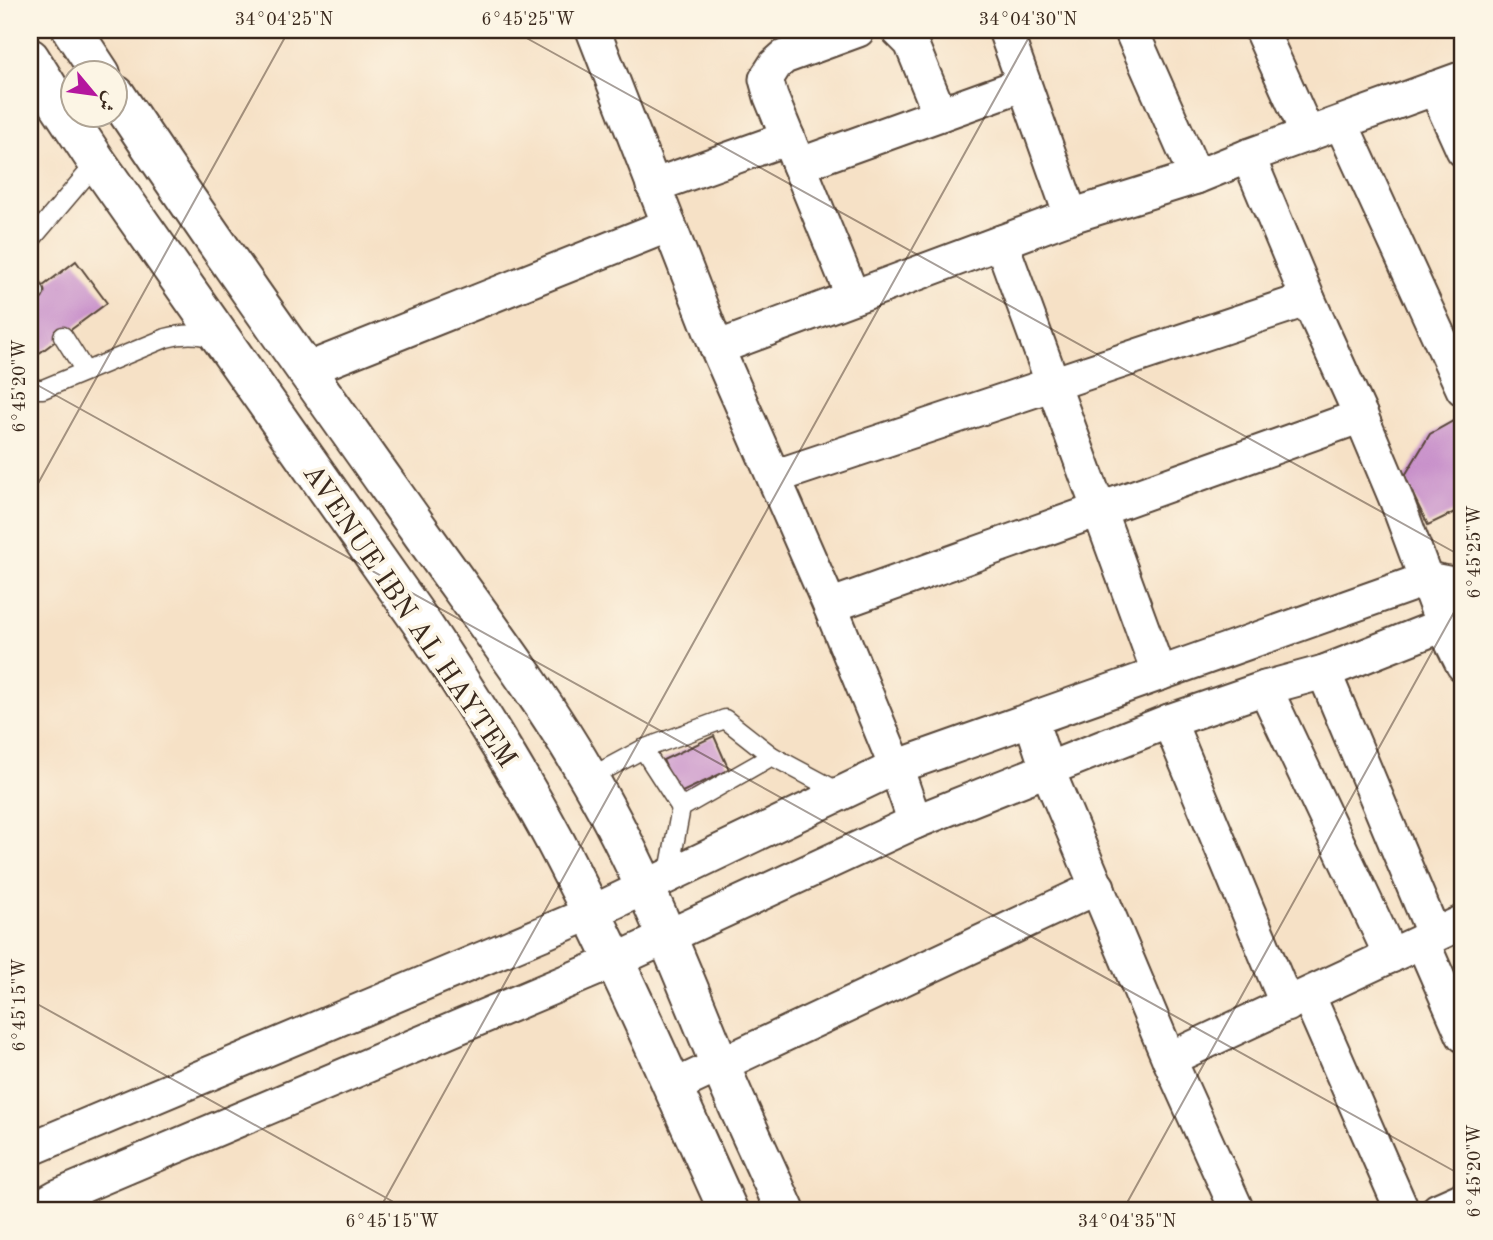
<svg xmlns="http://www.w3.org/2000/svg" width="1493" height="1240" font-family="'Old Standard TT',Amiri,serif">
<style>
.building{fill:#c890ca}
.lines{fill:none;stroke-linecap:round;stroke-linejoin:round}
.lane-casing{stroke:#574537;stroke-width:21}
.street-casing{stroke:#574537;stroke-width:37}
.secondary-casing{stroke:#574537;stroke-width:42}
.lane{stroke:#fff;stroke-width:18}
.street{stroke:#fff;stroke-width:33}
.secondary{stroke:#fff;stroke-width:38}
.ticks{fill:none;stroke:#3b2a1e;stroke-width:2;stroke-opacity:0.45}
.labels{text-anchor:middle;stroke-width:7;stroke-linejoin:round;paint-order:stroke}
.street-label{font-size:28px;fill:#3b2a1e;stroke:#fcf5e5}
.neatline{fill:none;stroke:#3b2a1e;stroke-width:2.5}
.ticks-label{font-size:18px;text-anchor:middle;fill:#3b2a1e}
</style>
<rect width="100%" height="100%" fill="#fcf5e5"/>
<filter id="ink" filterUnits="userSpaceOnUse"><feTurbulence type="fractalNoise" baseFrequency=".0143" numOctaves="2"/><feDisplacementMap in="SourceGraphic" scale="14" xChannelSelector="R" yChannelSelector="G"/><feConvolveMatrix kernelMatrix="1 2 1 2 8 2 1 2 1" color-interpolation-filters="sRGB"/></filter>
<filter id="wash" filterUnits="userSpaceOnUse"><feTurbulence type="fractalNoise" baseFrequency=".00686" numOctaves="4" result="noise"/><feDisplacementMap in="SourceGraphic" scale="28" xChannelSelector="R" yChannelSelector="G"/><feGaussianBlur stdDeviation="1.57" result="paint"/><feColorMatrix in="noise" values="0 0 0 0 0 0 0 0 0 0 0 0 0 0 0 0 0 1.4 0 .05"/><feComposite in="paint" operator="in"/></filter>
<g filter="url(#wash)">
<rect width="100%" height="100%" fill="#f6e1c6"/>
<g id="blocks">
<g class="building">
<polygon points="76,261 107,303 30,360 30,296"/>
<polygon points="1455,420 1463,436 1463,508 1428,525 1404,477 1430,434"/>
<polygon points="714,736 729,770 678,794 663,760"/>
</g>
</g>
</g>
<g filter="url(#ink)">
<use href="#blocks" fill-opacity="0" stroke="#574537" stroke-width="2"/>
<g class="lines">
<defs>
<g id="lane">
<polyline points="30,241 97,162"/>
<polyline points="30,283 35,292"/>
<polyline points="63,336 85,371"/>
<path d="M30,389H43L166,338C183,333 201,333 218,340"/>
<polyline points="643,749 681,808"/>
<polyline points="589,778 643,749 725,719 772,756"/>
<polyline points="668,877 681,808 772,756 841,793"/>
</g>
<g id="street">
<polyline points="593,30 717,348 830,606 896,767 915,822"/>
<polyline points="898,30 911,43 940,114"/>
<polyline points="1005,30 1071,216"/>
<polyline points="1131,30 1196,177"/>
<polyline points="1261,30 1308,135"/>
<polyline points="1435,88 1463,150"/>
<polyline points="1341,123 1463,389"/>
<polyline points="1248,156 1308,299 1361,416 1396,499 1443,625 1463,665"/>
<polyline points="799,165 1024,84"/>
<polyline points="653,186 788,138"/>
<polyline points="1001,242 1159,674"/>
<polyline points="853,297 771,97 766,79 775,65 784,57 858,30"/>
<polyline points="717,348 1071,216 1196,177 1248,156 1463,78"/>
<polyline points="306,370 669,225"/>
<polyline points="774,477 1308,299"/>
<polyline points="830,606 1361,416"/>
<polyline points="1324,672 1434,935"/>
<polyline points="1265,688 1391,956"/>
<polyline points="1031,720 1048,771 1169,1059 1237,1210"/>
<polyline points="1169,721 1287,1005"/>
<polyline points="1422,941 1463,1035"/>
<polyline points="1308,995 1402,1210"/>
<polyline points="1169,1059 1463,922"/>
<polyline points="673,1087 1098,887"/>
<polyline points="30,1149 591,913 896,767 1427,579 1463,586"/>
<polyline points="33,1210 56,1197 615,961 915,822 1169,721 1265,688 1324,672 1443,625 1463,601"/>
<polyline points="1438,1210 1463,1199"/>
</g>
<g id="secondary">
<polyline points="72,30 101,74"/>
<path d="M30,58L58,103L97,162L425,628C471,698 516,768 555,841C618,961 672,1086 728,1210"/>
<path d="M116,95C214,242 317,386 420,531C478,613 540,693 590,780C642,870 679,965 718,1060C739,1111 763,1160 785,1210"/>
</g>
</defs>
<use href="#lane" class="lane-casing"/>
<use href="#street" class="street-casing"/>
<use href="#secondary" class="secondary-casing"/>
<use href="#lane" class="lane"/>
<use href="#street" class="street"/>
<use href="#secondary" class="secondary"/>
</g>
</g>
<path class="ticks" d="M512,30L1463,557M30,381L1463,1176M30,498L289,30M30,1000L408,1210M379,1210L1033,30M1123,1210L1463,596"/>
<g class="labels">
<g class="street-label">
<text transform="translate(411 615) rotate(56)" y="10">AVENUE IBN AL HAYTEM</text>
</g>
</g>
<rect width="1493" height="1240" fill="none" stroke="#fcf5e5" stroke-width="77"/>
<g transform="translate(94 94) rotate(119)"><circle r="33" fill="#fcf5e5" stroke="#afa495" stroke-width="2"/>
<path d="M0-5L12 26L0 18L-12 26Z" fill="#b5179e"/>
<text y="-10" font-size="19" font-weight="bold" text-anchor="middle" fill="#3b2a1e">ش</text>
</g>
<rect x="38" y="38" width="1416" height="1164" class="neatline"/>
<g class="ticks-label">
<text x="284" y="25">34°04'25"N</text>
<text x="528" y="25">6°45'25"W</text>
<text x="1028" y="25">34°04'30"N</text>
<text transform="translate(19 386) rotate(-90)" y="6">6°45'20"W</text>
<text transform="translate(1474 552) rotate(-90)" y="6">6°45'25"W</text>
<text transform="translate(19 1005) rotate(-90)" y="6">6°45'15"W</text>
<text transform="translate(1474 1171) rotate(-90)" y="6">6°45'20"W</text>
<text x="392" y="1227">6°45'15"W</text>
<text x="1127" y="1227">34°04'35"N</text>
</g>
</svg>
